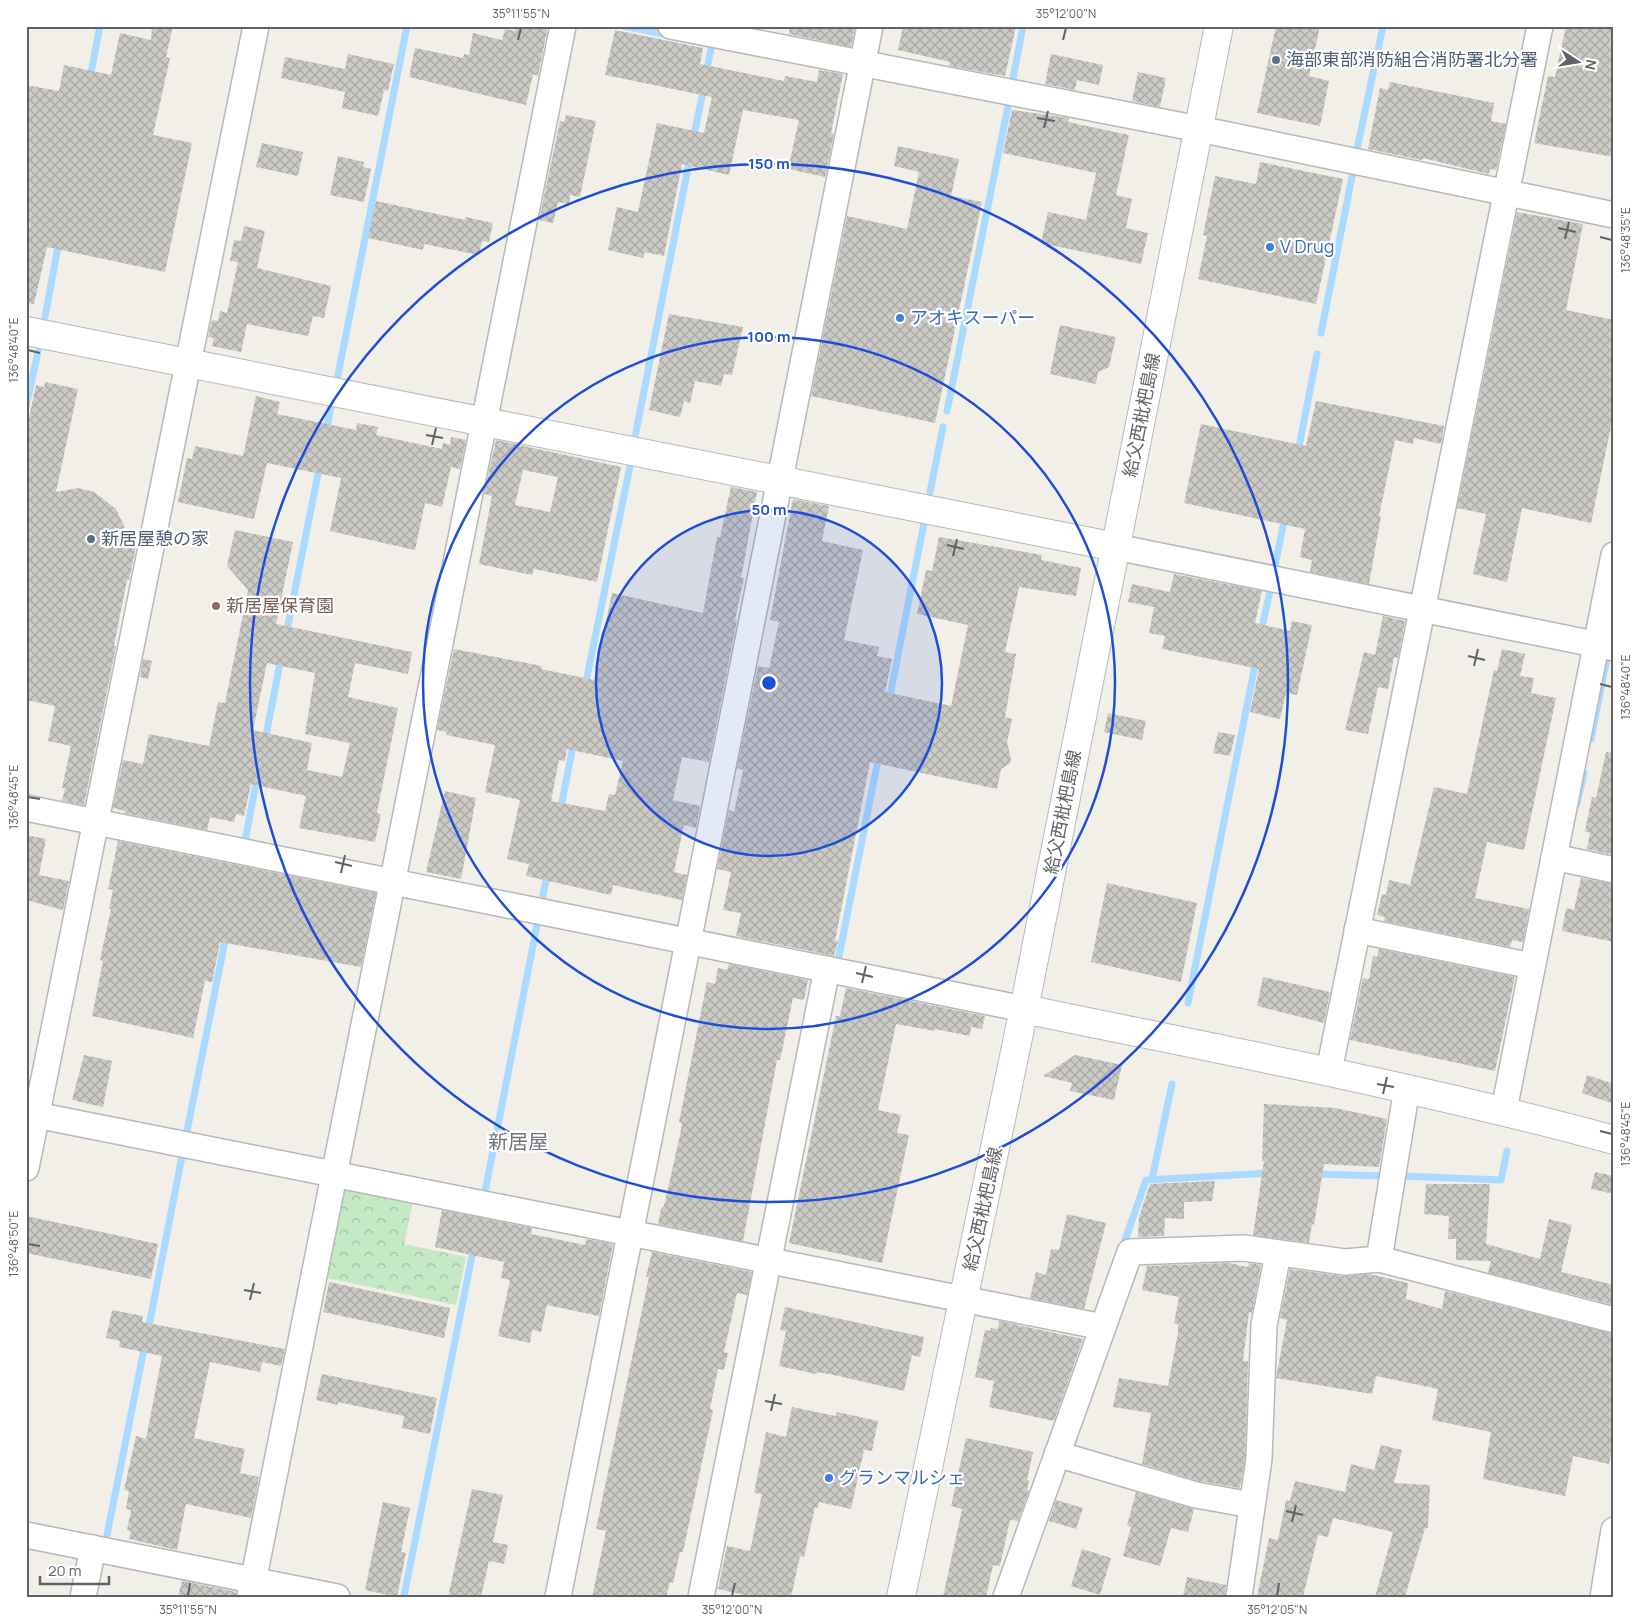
<svg xmlns="http://www.w3.org/2000/svg" width="1640" height="1623" font-family="Manrope,'Noto Sans JP',sans-serif">
<style>
.park{fill:url(#park-crowns)}
.lines{fill:none;stroke-linecap:round;stroke-linejoin:round}
.stream{stroke:#aadaff;stroke-width:7}
.building{fill:url(#building-cross-hatch);fill-rule:evenodd}
.street-casing{stroke:#b5b8bc;stroke-width:28}
.secondary-casing{stroke:#b6babf;stroke-width:30}
.street{stroke:#fff;stroke-width:25}
.secondary{stroke:#fff;stroke-width:28}
.ticks{fill:none;stroke:#5f6368;stroke-width:2}
.ring{fill:none;stroke:#1d4ed8;stroke-width:2.5}
.service-dot{fill:#5c6f8a;stroke:#fff;stroke-width:2}
.shop-dot{fill:#3f7fe0;stroke:#fff;stroke-width:2}
.education-dot{fill:#8d6e63;stroke:#fff;stroke-width:2}
.labels{text-anchor:middle;stroke-width:4.5;stroke-linejoin:round;paint-order:stroke}
.service-label{font-size:18px;fill:#4e5e75;stroke:#fff;text-anchor:start}
.shop-label{font-size:18px;fill:#366cbe;stroke:#fff;text-anchor:start}
.street-label{font-size:18px;fill:#5f6368;stroke:#fff}
.education-label{font-size:18px;fill:#785e54;stroke:#fff;text-anchor:start}
.quarter-label{font-size:20px;fill:#70757a;stroke:#fff}
.centre{fill:#1d4ed8;stroke:#fff;stroke-width:2.5}
.ring-label{font-size:15px;text-anchor:middle;font-weight:bold;fill:#1d4ed8;stroke:#fff;stroke-width:4.5;stroke-linejoin:round;paint-order:stroke}
.neatline{fill:none;stroke:#5f6368;stroke-width:2}
.ticks-label{font-size:12px;text-anchor:middle;fill:#5f6368}
</style>
<defs>
<pattern id="park-crowns" width="20" height="18" patternUnits="userSpaceOnUse" patternTransform="scale(1.25)"><rect width="20" height="18" fill="#c5e8c5"/><path d="M2 6a3 3 0 1 1 6 0M12 15a3 3 0 1 1 6 0" fill="none" stroke="#a3c0a4"/></pattern>
<pattern id="building-cross-hatch" width="8" height="8" patternUnits="userSpaceOnUse" patternTransform="scale(1.25)"><rect width="8" height="8" fill="#cccac5"/><path d="M0 0l8 8M0 8l8-8" fill="none" stroke="#a9a8a4"/></pattern>
</defs>
<rect width="100%" height="100%" fill="#f1efe8"/>
<polygon class="park" points="341,1182 414,1197 404,1244 466,1257 456,1305 322,1277"/>
<g class="lines">
<g class="stream">
<polyline points="623,26 670,35"/>
<polyline points="706,74 713,39"/>
<polyline points="90,78 100,26"/>
<polyline points="1012,84 1023,26"/>
<polyline points="693,140 704,87"/>
<polyline points="1356,154 1383,26"/>
<polyline points="45,317 59,241"/>
<polyline points="1321,333 1353,172"/>
<polyline points="338,375 407,26"/>
<polyline points="26,407 38,352"/>
<polyline points="947,411 1009,101"/>
<polyline points="326,432 331,406"/>
<polyline points="635,437 690,158"/>
<polyline points="1298,452 1317,354"/>
<polyline points="930,492 943,427"/>
<polyline points="1275,566 1285,516"/>
<polyline points="1613,631 1614,628"/>
<polyline points="1261,632 1270,591"/>
<polyline points="286,635 320,464"/>
<polyline points="585,687 630,466"/>
<polyline points="889,701 924,523"/>
<polyline points="1591,739 1606,663"/>
<polyline points="265,741 281,658"/>
<polyline points="1577,804 1584,773"/>
<polyline points="560,812 574,741"/>
<polyline points="245,841 257,778"/>
<polyline points="542,900 548,871"/>
<polyline points="838,961 879,755"/>
<polyline points="1188,1003 1256,660"/>
<polyline points="186,1136 226,936"/>
<polyline points="1313,1174 1385,1176"/>
<polyline points="1403,1176 1501,1180 1507,1151"/>
<polyline points="1152,1179 1172,1084"/>
<polyline points="484,1197 538,920"/>
<polyline points="1122,1249 1146,1180 1270,1173"/>
<polyline points="148,1331 183,1151"/>
<polyline points="107,1535 145,1344"/>
<polyline points="404,1596 474,1246"/>
</g>
</g>
<g class="building">
<polygon points="152,26 173,26 166,57 170,58 153,135 192,143 165,272 47,247 34,304 26,303 26,241 30,224 26,223 26,85 59,91 64,65 111,75 120,33 151,40"/>
<polygon points="516,26 548,26 538,76 533,74 526,105 409,77 415,48 463,58 464,54 469,55 473,33 502,40 505,29 515,31"/>
<polygon points="790,26 855,26 851,47 789,34"/>
<polygon points="903,26 1016,26 1005,76 949,66 950,62 898,50"/>
<polygon points="1276,26 1320,26 1309,76 1329,81 1320,126 1257,113"/>
<polygon points="1566,26 1614,26 1610,42 1614,43 1614,157 1534,143 1548,76 1555,77"/>
<polygon points="615,30 703,48 700,64 784,81 785,76 817,82 819,70 843,74 831,133 834,134 825,177 788,169 799,120 743,110 729,175 682,164 664,256 645,252 643,258 608,250 617,207 638,212 657,123 704,133 712,97 605,75"/>
<polygon points="348,54 394,64 388,91 384,90 378,116 342,108 345,92 281,78 285,57 345,69"/>
<polygon points="1051,54 1103,65 1099,85 1077,80 1075,90 1045,84"/>
<polygon points="1138,72 1166,78 1160,107 1132,101"/>
<polygon points="1390,82 1494,103 1491,121 1506,124 1496,170 1490,169 1489,174 1423,158 1422,160 1368,149 1380,88 1388,90"/>
<polygon points="1012,110 1069,118 1068,122 1129,135 1116,195 1132,199 1126,228 1148,233 1141,264 1041,243 1048,212 1086,220 1096,173 1003,153"/>
<polygon points="566,115 596,121 580,197 570,195 569,204 558,202 553,223 539,220 560,121 564,122"/>
<polygon points="262,143 303,152 298,176 256,167"/>
<polygon points="898,146 959,159 951,196 982,202 935,423 811,396 847,216 907,229 919,172 894,166"/>
<polygon points="338,156 364,162 363,167 371,169 364,202 330,195"/>
<polygon points="1260,162 1343,179 1316,304 1198,279 1207,236 1203,235 1215,176 1256,184"/>
<polygon points="376,201 465,220 465,217 493,223 489,242 482,241 479,255 424,244 423,250 368,238"/>
<polygon points="1517,212 1583,224 1566,310 1614,320 1614,412 1591,523 1522,508 1507,582 1473,574 1486,514 1457,508"/>
<polygon points="244,226 265,231 257,268 331,286 324,318 313,316 308,336 247,324 241,352 212,346 214,338 208,337 212,320 218,321 220,311 227,313 238,262 230,261 234,240 241,241"/>
<polygon points="669,314 743,327 732,375 724,374 721,386 695,381 690,403 684,401 680,417 649,410"/>
<polygon points="1060,325 1116,337 1109,367 1098,372 1096,384 1050,374"/>
<polygon points="45,382 78,389 56,492 78,488 94,492 116,509 124,526 126,539 137,541 129,580 127,580 114,646 116,646 84,805 62,801 65,788 62,788 71,746 48,741 55,706 26,700 26,431 36,385 44,387"/>
<polygon points="256,396 280,402 277,414 356,430 357,423 378,427 376,435 442,449 443,443 450,445 451,437 466,440 460,469 451,467 442,507 425,503 415,550 330,531 341,478 267,463 254,519 178,502 187,458 192,459 195,446 243,456"/>
<polygon points="1316,401 1444,426 1441,444 1414,438 1413,444 1395,440 1379,516 1381,516 1369,584 1310,572 1312,560 1300,557 1305,529 1184,503 1201,424 1306,446"/>
<path d="M496,440L621,467L597,582L534,569L532,575L479,564L492,496L484,494ZM523,470L558,477L550,512L515,505Z"/>
<path d="M731,487L757,492L741,578H744L735,620H737L709,762L682,757L673,800L700,806L696,828L684,825L674,872L687,875L682,900L613,885L611,895L526,876L529,864L507,859L520,800L485,792L495,745L446,735L447,732L437,730L454,649L542,666L541,669L594,680L612,593L703,613L717,537H720ZM567,749L623,761L615,795L609,794L605,811L551,801L559,760L565,761Z"/>
<polygon points="793,499 829,506 822,541 863,550 844,640 879,647 877,656 892,659 885,692 951,706 968,625 917,614 926,570 932,571 939,537 1042,555 1041,560 1081,568 1076,596 1019,587 1005,652 1016,654 1005,717 1012,719 1007,743 1011,758 1010,763 1001,769 997,789 870,762 835,941 838,941 834,956 736,936 741,913 723,910 731,872 717,869 729,810 734,812 743,770 737,768 758,666 769,668 779,622 770,620"/>
<path d="M235,530L293,542L276,624L412,652L408,674L355,663L348,697L398,708L377,813L381,814L375,842L299,828L306,796L251,784L244,816L236,814L234,822L210,817L207,830L124,813L125,811L113,808L123,760L143,764L149,734L209,746L218,702L225,703L248,590L227,566ZM267,663L315,673L305,734L350,743L342,777L307,770L312,743L253,730Z"/>
<polygon points="1174,574 1262,591 1255,623 1290,631 1292,621 1312,625 1297,695 1286,693 1280,719 1250,712 1259,669 1162,649 1165,636 1149,633 1154,607 1128,602 1132,584 1170,592"/>
<polygon points="1383,616 1405,621 1398,658 1394,657 1388,689 1378,687 1368,734 1345,730 1364,652 1375,655"/>
<polygon points="1502,649 1525,654 1520,676 1534,678 1531,693 1556,698 1524,850 1487,842 1475,898 1529,909 1523,942 1512,940 1510,947 1384,921 1385,917 1377,915 1382,894 1386,895 1389,880 1410,885 1434,787 1467,794 1494,670 1497,671"/>
<polygon points="143,659 152,661 148,679 140,677"/>
<polygon points="1108,713 1146,721 1142,740 1104,732"/>
<polygon points="1218,732 1235,735 1230,756 1213,753"/>
<polygon points="1606,752 1614,753 1614,855 1587,849 1590,833 1585,831 1592,797 1596,798"/>
<polygon points="445,791 476,798 461,879 426,872"/>
<polygon points="26,835 46,839 39,875 69,881 63,910 26,900"/>
<polygon points="118,841 376,893 361,967 220,942 212,982 205,981 193,1038 92,1016 103,961 100,960 111,909 109,909 113,890 108,889"/>
<polygon points="1581,878 1614,884 1614,942 1562,931 1566,908 1574,910"/>
<polygon points="1107,883 1197,903 1181,982 1091,962"/>
<polygon points="1379,949 1515,977 1495,1071 1350,1040 1363,978 1369,979 1373,956 1377,957"/>
<polygon points="729,964 808,980 804,1000 793,998 780,1060 777,1060 743,1241 658,1224 661,1209 664,1206 680,1135 682,1123 679,1122 707,982 715,984 718,968 727,970"/>
<polygon points="1263,977 1330,992 1324,1023 1257,1006"/>
<polygon points="846,988 985,1016 982,1029 971,1027 970,1036 935,1029 935,1031 896,1024 878,1110 901,1115 897,1133 909,1135 882,1263 789,1243 836,1016 840,1016"/>
<polygon points="84,1055 112,1061 103,1107 72,1100"/>
<polygon points="1075,1055 1122,1065 1114,1100 1070,1091 1072,1083 1043,1076"/>
<polygon points="1587,1075 1614,1084 1614,1104 1582,1093"/>
<polygon points="1264,1104 1335,1108 1387,1119 1379,1167 1324,1164 1314,1225 1312,1224 1309,1243 1253,1235 1264,1161 1262,1161"/>
<polygon points="1595,1172 1614,1176 1614,1194 1591,1189"/>
<polygon points="1215,1181 1212,1201 1184,1202 1184,1219 1165,1218 1164,1236 1138,1237 1139,1217 1150,1184"/>
<polygon points="1426,1184 1490,1184 1486,1244 1540,1259 1549,1219 1572,1225 1561,1272 1614,1285 1614,1305 1488,1273 1491,1261 1456,1260 1456,1239 1448,1239 1449,1216 1424,1214"/>
<polygon points="442,1210 532,1228 531,1234 585,1245 586,1239 613,1244 599,1316 547,1305 541,1332 532,1330 530,1343 498,1336 510,1280 501,1278 504,1262 435,1247"/>
<polygon points="1067,1214 1106,1223 1084,1309 1030,1298 1036,1272 1046,1275 1051,1249 1059,1250"/>
<polygon points="26,1216 158,1244 151,1279 26,1253"/>
<polygon points="652,1252 752,1272 747,1295 737,1293 724,1352 728,1353 724,1370 718,1369 710,1409 713,1410 683,1552 680,1552 673,1583 670,1582 666,1597 592,1597 606,1531 596,1529 649,1277 646,1277"/>
<polygon points="1229,1263 1248,1267 1249,1263 1261,1265 1252,1313 1249,1312 1243,1361 1248,1361 1245,1458 1240,1488 1199,1481 1142,1464 1151,1413 1113,1407 1119,1378 1168,1386 1178,1332 1178,1324 1174,1323 1179,1297 1142,1290 1147,1266"/>
<polygon points="1290,1269 1343,1276 1369,1274 1408,1283 1406,1299 1442,1309 1445,1291 1614,1334 1614,1441 1609,1464 1573,1456 1565,1496 1483,1479 1491,1432 1432,1420 1438,1389 1376,1376 1372,1394 1276,1378 1287,1320 1280,1318"/>
<polygon points="329,1282 450,1308 444,1338 323,1312"/>
<polygon points="785,1307 924,1337 920,1357 912,1355 904,1391 834,1375 817,1372 816,1374 779,1366 786,1331 780,1330"/>
<polygon points="112,1310 143,1316 142,1322 285,1349 281,1366 262,1362 260,1372 210,1362 194,1438 245,1449 240,1473 259,1477 251,1518 186,1504 177,1550 129,1539 131,1531 127,1530 131,1510 126,1509 129,1491 124,1490 136,1436 146,1439 162,1356 119,1347 120,1341 106,1338"/>
<polygon points="999,1321 1083,1339 1054,1421 989,1407 994,1381 975,1377 985,1330 990,1331 991,1328 998,1329"/>
<polygon points="322,1374 437,1398 430,1434 402,1428 404,1416 338,1402 338,1405 316,1400"/>
<polygon points="792,1407 836,1416 837,1412 878,1421 872,1451 864,1450 851,1509 819,1502 818,1508 815,1507 804,1557 800,1556 791,1597 753,1597 718,1589 727,1546 750,1551 762,1494 754,1493 766,1432 786,1437"/>
<polygon points="966,1438 1033,1452 1027,1480 1029,1480 1027,1490 1029,1491 1018,1521 1010,1520 1000,1566 993,1565 986,1597 943,1597 962,1509 951,1506"/>
<polygon points="1381,1445 1402,1450 1394,1483 1430,1485 1428,1528 1425,1528 1405,1597 1375,1597 1393,1532 1333,1518 1328,1537 1318,1535 1303,1597 1257,1597 1269,1538 1278,1540 1286,1500 1290,1501 1295,1481 1345,1492 1351,1464 1374,1470"/>
<polygon points="472,1489 503,1495 493,1542 508,1545 504,1564 489,1561 481,1597 448,1597"/>
<polygon points="1136,1492 1194,1509 1188,1532 1171,1528 1160,1566 1123,1556 1131,1527 1127,1526"/>
<polygon points="1056,1500 1083,1508 1076,1529 1049,1521"/>
<polygon points="383,1502 410,1508 401,1552 406,1553 397,1597 365,1590"/>
<polygon points="1082,1549 1111,1558 1100,1595 1071,1586"/>
<polygon points="1187,1577 1226,1585 1225,1597 1183,1597"/>
<polygon points="182,1581 236,1592 236,1597 178,1597"/>
</g>
<g class="lines">
<defs>
<g id="street">
<polyline points="671,26 1199,129 1614,215"/>
<polyline points="1116,547 1614,648"/>
<polyline points="26,808 1024,1009"/>
<polyline points="1554,857 1614,870"/>
<polyline points="1357,930 1532,966"/>
<polyline points="1329,1071 1540,26"/>
<polyline points="1504,1110 1614,555"/>
<polyline points="26,1113 1103,1327"/>
<polyline points="26,1168 256,26"/>
<polyline points="1379,1259 1407,1088"/>
<polyline points="1057,1454 1196,1495 1252,1505"/>
<polyline points="26,1535 337,1597"/>
<polyline points="83,1597 93,1548"/>
<polyline points="250,1597 563,26"/>
<polyline points="558,1597 870,26"/>
<polyline points="701,1597 827,969"/>
<polyline points="1006,1597 1130,1252 1244,1248 1345,1262 1379,1259 1614,1320"/>
<polyline points="1239,1597 1259,1459 1264,1325 1278,1254"/>
<polyline points="1603,1597 1614,1530"/>
</g>
<g id="secondary">
<polyline points="26,331 1116,547"/>
<path d="M1024,1009C1222,1050 1419,1087 1614,1140"/>
<polyline points="901,1597 1024,1009 1219,26"/>
</g>
</defs>
<use href="#street" class="street-casing"/>
<use href="#secondary" class="secondary-casing"/>
<use href="#street" class="street"/>
<use href="#secondary" class="secondary"/>
</g>
<path class="ticks" d="M518,40L521,28M1063,40L1066,28M1037,118L1055,121M1044,128L1048,111M1558,228L1576,232M1600,237L1612,240M1565,239L1569,222M28,350L40,353M426,435L443,438M432,445L436,428M947,545L964,549M953,556L957,539M1468,656L1485,660M1474,666L1478,649M1600,684L1612,687M28,797L40,799M335,862L352,866M341,873L345,855M856,973L873,977M862,983L866,966M1377,1084L1394,1087M1383,1094L1387,1077M1600,1131L1612,1134M28,1244L40,1246M244,1290L261,1293M250,1300L254,1283M765,1401L782,1404M771,1411L775,1394M1286,1511L1303,1515M1292,1522L1296,1505M188,1596L190,1583M732,1596L735,1583M1277,1596L1279,1583"/>
<circle cx="769" cy="683" r="173" fill="#1d4ed8" fill-opacity=".12"/>
<g class="ring">
<circle cx="769" cy="683" r="173"/>
<circle cx="769" cy="683" r="346"/>
<circle cx="769" cy="683" r="519"/>
</g>
<g class="service-dot">
<circle cx="1276" cy="60" r="5"/>
<circle cx="91" cy="539" r="5"/>
</g>
<g class="shop-dot">
<circle cx="1270" cy="247" r="5"/>
<circle cx="900" cy="318" r="5"/>
<circle cx="829" cy="1478" r="5"/>
</g>
<circle class="education-dot" cx="216" cy="606" r="5"/>
<g class="labels">
<g class="service-label">
<text x="1286" y="66">海部東部消防組合消防署北分署</text>
<text x="101" y="545">新居屋憩の家</text>
</g>
<g class="shop-label">
<text x="1280" y="253">V Drug</text>
<text x="910" y="324">アオキスーパー</text>
<text x="839" y="1484">グランマルシェ</text>
</g>
<g class="street-label">
<text transform="translate(1142 415) rotate(-79)" y="6">給父西枇杷島線</text>
<text transform="translate(1063 812) rotate(-79)" y="6">給父西枇杷島線</text>
<text transform="translate(983 1209) rotate(-78)" y="6">給父西枇杷島線</text>
</g>
<g class="education-label">
<text x="226" y="612">新居屋保育園</text>
</g>
<g class="quarter-label">
<text x="518" y="1149">新居屋</text>
</g>
</g>
<circle cx="769" cy="683" r="8" class="centre"/>
<g class="ring-label">
<text x="769" y="169">150 m</text>
<text x="769" y="342">100 m</text>
<text x="769" y="515">50 m</text>
</g>
<rect width="1640" height="1623" fill="none" stroke="#ffffff" stroke-width="55"/>
<g transform="translate(1578 62) rotate(102)" stroke="#ffffff" stroke-width="4" paint-order="stroke">
<path d="M0-4L9 19L0 12L-9 19Z" fill="#5f6368"/>
<text y="-8" font-size="14" font-weight="bold" text-anchor="middle" fill="#5f6368">N</text>
</g>
<path d="M40 1576v8h69v-8" fill="none" stroke="#5f6368" stroke-width="2.5"/>
<text x="48" y="1576" font-size="15" fill="#5f6368" stroke="#ffffff" stroke-width="4" paint-order="stroke">20 m</text>
<rect x="28" y="28" width="1584" height="1568" class="neatline"/>
<g class="ticks-label">
<text x="521" y="18">35°11'55"N</text>
<text x="1066" y="18">35°12'00"N</text>
<text transform="translate(1626 240) rotate(-90)" y="4">136°48'35"E</text>
<text transform="translate(14 350) rotate(-90)" y="4">136°48'40"E</text>
<text transform="translate(1626 687) rotate(-90)" y="4">136°48'40"E</text>
<text transform="translate(14 797) rotate(-90)" y="4">136°48'45"E</text>
<text transform="translate(1626 1134) rotate(-90)" y="4">136°48'45"E</text>
<text transform="translate(14 1244) rotate(-90)" y="4">136°48'50"E</text>
<text x="188" y="1614">35°11'55"N</text>
<text x="732" y="1614">35°12'00"N</text>
<text x="1277" y="1614">35°12'05"N</text>
</g>
</svg>
